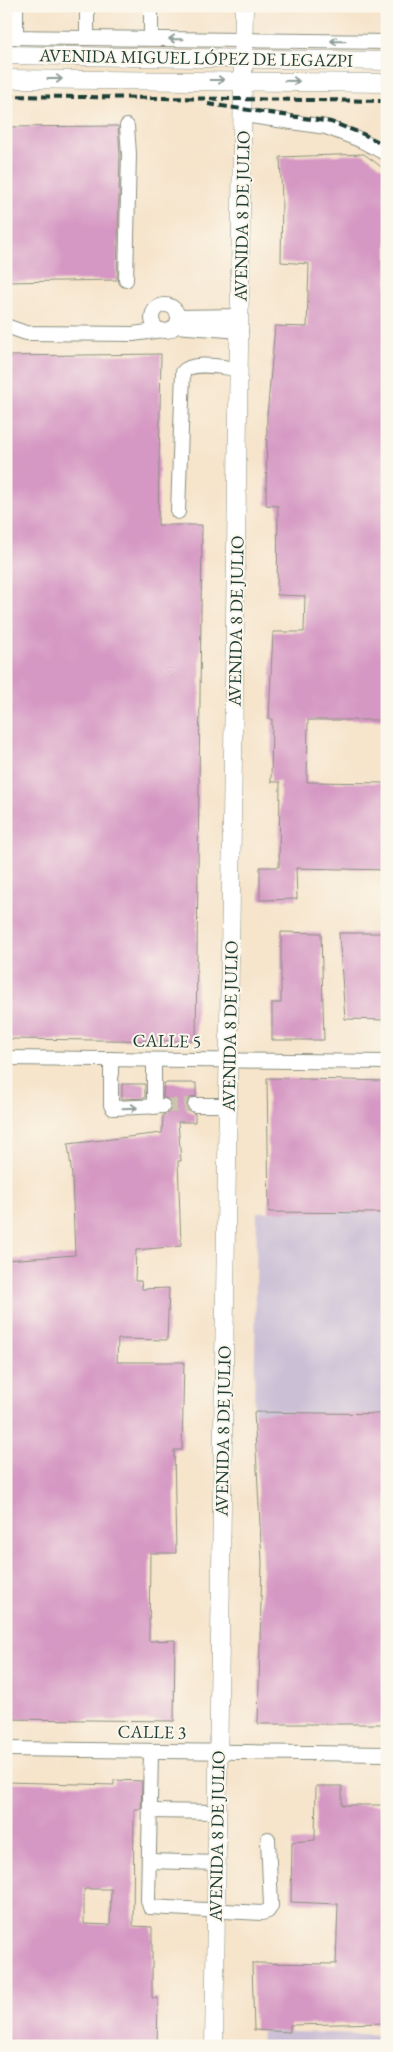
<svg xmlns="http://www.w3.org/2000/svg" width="393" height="2052" font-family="'EB Garamond',serif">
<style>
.industrial{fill:#cbbfd5}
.building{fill:#d597c3;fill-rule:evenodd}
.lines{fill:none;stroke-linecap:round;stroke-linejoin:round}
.minor-tunnel{stroke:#cbc3ad;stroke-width:14;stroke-dasharray:14 7;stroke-linecap:butt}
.minor-casing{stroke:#8a9080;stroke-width:16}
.major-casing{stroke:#8a9080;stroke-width:19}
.minor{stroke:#fff;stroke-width:14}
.major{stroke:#fff;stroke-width:18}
.rail{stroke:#1f3d34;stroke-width:4;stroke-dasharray:8 4;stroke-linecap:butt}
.oneway{stroke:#8f9e9a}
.labels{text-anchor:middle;stroke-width:4;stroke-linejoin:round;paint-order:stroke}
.street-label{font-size:18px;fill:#1f3d34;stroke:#fbf7ec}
</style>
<rect width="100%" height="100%" fill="#fbf7ec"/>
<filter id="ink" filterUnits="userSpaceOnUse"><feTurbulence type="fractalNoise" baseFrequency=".02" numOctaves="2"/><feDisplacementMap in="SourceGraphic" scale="10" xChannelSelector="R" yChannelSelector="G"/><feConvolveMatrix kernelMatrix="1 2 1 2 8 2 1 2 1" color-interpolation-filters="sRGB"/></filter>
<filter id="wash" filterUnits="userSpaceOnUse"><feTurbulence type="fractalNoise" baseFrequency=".0096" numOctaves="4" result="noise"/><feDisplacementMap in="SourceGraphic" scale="20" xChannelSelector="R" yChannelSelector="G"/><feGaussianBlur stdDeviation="1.12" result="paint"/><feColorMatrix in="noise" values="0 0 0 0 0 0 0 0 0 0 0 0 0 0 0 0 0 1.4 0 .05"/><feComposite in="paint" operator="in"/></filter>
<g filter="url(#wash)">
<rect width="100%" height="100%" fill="#f6e4cb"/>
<g class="industrial">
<polygon points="257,1212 387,1213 387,1414 254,1412"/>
<polygon points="262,2031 387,2035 387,2046 261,2046"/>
</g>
<g id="blocks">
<g class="building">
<polygon points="118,126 120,154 117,280 6,282 6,127"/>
<polygon points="364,154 387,171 387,720 308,720 307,782 387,783 387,870 296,868 297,899 260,900 260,867 279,867 280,782 271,782 272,719 269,719 273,632 304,632 305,596 277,595 278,506 266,505 267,416 275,326 307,327 309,264 281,262 282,199 280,157"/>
<polygon points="161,354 158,525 202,525 196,1041 6,1039 6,356"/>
<polygon points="281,932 321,933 324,1040 272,1040 272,1003 281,1003"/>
<polygon points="339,933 387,933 387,1020 345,1019"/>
<polygon points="267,1078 387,1081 387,1213 269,1212"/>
<polygon points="164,1083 196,1083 196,1096 190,1098 186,1105 188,1110 195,1114 195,1122 178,1122 181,1161 178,1161 181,1246 136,1250 135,1281 141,1281 142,1289 169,1288 167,1340 118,1339 117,1362 184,1362 182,1450 174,1450 176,1553 150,1553 149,1641 175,1640 174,1721 6,1719 6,1260 75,1255 72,1176 68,1144 162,1133 163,1115 168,1113 172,1106 170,1101 163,1097"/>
<polygon points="122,1084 145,1084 145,1098 122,1099"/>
<polygon points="254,1412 387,1414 387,1724 258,1724 262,1562"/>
<path d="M114,1780L142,1781L141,1809H134L133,1926L152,1927V1998H158L157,2046H6V1782L114,1785ZM84,1889H111L110,1925L84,1924Z"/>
<polygon points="316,1786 342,1786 342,1805 387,1805 387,2023 290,2025 290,2032 254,2030 252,1963 336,1964 338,1904 291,1902 292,1842 315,1840"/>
</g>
</g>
</g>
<g filter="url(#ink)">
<use href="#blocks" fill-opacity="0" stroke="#8a9080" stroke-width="1"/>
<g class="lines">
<polyline class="minor-tunnel" points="163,1106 195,1105"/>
<defs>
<g id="minor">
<polyline points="87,6 87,38"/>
<polyline points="6,37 387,42"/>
<polyline points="16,37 16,6"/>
<polyline points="151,38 151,6"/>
<polyline points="243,115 326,127 360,140 387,154"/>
<polyline points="126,280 129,154 127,126"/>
<circle cx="165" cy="318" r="13"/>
<polyline points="178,317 241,316"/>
<polyline points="6,326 26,333 133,334 162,330"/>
<polyline points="175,326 241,331"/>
<path d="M178,512L183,372C193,360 225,368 239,369"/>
<polyline points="6,1058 387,1062"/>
<polyline points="111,1059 111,1105 113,1108 163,1106"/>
<polyline points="195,1105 229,1105"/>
<polyline points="154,1107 154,1060"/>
<polyline points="6,1749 387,1754"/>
<polyline points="151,1751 148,1900 150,1907 262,1913 268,1911 271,1906 268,1839"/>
<polyline points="150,1811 217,1812"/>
<polyline points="149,1861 217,1863"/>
</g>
<g id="major">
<polyline points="6,55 387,61"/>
<polyline points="6,79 387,83"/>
<polyline points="214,2046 244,6"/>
</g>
</defs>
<use href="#minor" class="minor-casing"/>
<use href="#major" class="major-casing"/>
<use href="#minor" class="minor"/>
<use href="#major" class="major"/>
<g class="rail">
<polyline points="6,96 387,101"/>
<polyline points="208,104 331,122 363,134 387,146"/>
</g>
</g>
<defs><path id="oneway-shaft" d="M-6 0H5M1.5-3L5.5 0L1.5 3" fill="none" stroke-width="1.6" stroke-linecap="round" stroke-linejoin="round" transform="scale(1.25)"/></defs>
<g class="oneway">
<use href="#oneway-shaft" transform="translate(176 39) rotate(-179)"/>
<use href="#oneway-shaft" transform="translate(338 41) rotate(-179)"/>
<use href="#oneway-shaft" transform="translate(55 79)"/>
<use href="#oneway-shaft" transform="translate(217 80)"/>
<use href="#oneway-shaft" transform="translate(292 81) rotate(1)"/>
<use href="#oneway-shaft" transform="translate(130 1108) rotate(-2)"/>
</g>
</g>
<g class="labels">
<g class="street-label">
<text transform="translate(196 58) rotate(1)" y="6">AVENIDA MIGUEL LÓPEZ DE LEGAZPI</text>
<text transform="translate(242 216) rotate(-89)" y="6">AVENIDA 8 DE JULIO</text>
<text transform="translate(236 621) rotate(-89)" y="6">AVENIDA 8 DE JULIO</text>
<text transform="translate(230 1026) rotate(-89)" y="6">AVENIDA 8 DE JULIO</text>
<text transform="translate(167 1041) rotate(1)" y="6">CALLE 5</text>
<text transform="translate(223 1431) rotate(-89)" y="6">AVENIDA 8 DE JULIO</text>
<text transform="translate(152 1732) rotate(1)" y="6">CALLE 3</text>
<text transform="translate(217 1836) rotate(-89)" y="6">AVENIDA 8 DE JULIO</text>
</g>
</g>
<rect width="393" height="2052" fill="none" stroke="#fbf7ec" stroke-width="25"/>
</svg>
